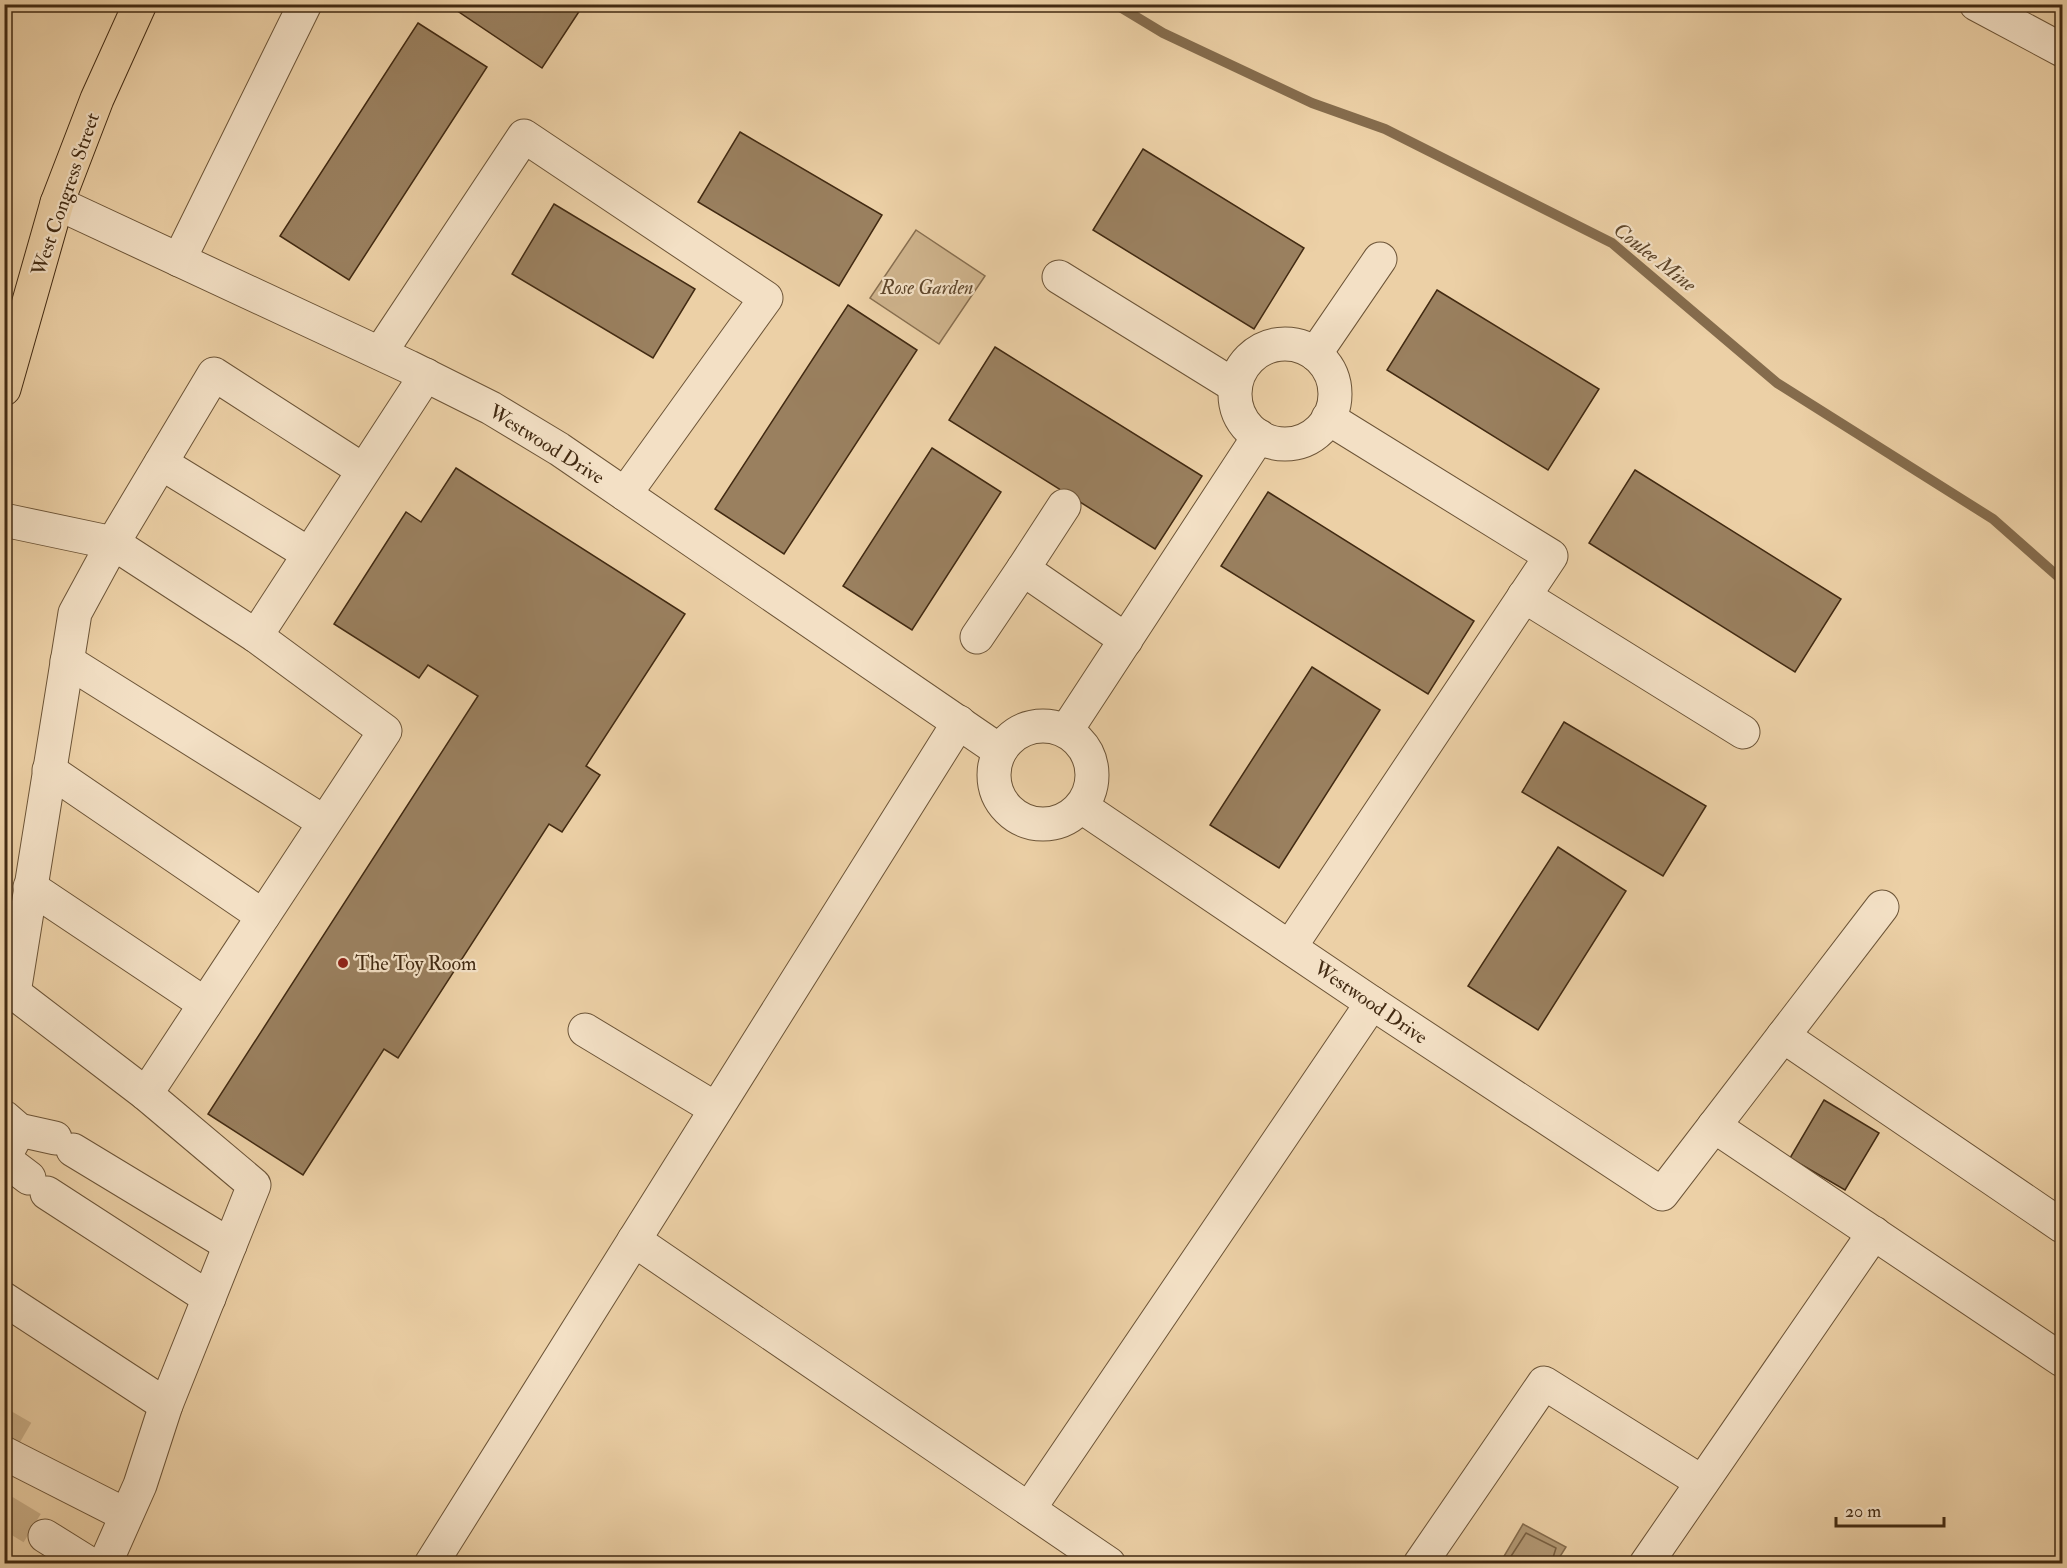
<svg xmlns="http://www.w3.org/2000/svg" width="2067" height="1568" font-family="'IM FELL Double Pica',serif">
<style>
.green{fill:#cfb48d;stroke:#886f50;stroke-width:1.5}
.water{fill:#b29874;stroke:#856c4d;stroke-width:1.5}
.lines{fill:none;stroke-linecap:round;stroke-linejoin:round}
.shore{stroke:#7a6143;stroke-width:1.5}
.stream{stroke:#856c4d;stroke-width:10}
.building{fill:#9a805f;stroke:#422a12;stroke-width:1.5}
.minor-tunnel{stroke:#caaf88;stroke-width:33;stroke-dasharray:33 16;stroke-linecap:butt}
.minor-casing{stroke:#6c5437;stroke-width:35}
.major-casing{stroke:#422a12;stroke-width:35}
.minor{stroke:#f3e0c5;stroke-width:33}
.major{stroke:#ecd0a6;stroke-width:33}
.poi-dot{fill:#8f2418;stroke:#f3e0c5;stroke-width:2}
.labels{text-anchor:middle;stroke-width:4.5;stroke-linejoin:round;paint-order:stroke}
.street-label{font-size:20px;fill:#422a12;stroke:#f3e0c5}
.park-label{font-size:20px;font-style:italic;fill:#5e462b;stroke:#f3e0c5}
.poi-label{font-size:20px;fill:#422a12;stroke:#f3e0c5;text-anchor:start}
.water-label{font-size:21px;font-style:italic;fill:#5e462a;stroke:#f3e0c5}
</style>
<rect width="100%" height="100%" fill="#ecd0a6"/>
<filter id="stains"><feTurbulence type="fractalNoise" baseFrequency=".00333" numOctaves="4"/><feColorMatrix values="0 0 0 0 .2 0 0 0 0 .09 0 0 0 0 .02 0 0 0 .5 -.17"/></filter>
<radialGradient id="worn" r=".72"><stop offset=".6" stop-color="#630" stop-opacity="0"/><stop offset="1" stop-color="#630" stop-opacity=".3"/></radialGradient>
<polygon class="green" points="916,230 985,276 939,344 870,298"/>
<polygon class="water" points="1523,1524 1566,1547 1556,1563 1500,1563"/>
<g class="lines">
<polyline class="shore" points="1506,1564 1526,1533 1556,1548 1551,1564"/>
<polyline class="stream" points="1115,4 1163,33 1312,103 1385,129 1612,243 1777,383 1993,519 2062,580"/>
</g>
<g class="building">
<polygon points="447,4 584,4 542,68"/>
<polygon points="418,23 487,67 349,280 280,236"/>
<polygon points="740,132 882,215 839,286 698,202"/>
<polygon points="1143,149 1304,248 1254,329 1093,230"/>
<polygon points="554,204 695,289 653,358 512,274"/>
<polygon points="1437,290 1599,389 1548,470 1387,370"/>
<polygon points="848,305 917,350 784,554 715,509"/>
<polygon points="995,347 1202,476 1155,549 949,420"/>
<polygon points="932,448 1001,492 912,630 843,586"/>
<polygon points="456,468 685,614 586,766 600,775 562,832 549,824 398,1058 384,1049 303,1175 208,1114 478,696 428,665 419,678 334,624 406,512 421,522"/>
<polygon points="1635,470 1841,599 1795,672 1589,543"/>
<polygon points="1268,492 1474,621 1428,694 1221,566"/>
<polygon points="1312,667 1380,710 1279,868 1210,825"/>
<polygon points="1564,722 1706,806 1663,876 1522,792"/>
<polygon points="1558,847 1626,891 1538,1030 1468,986"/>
<polygon points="1824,1100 1879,1133 1845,1190 1790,1158"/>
</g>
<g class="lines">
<g class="minor-tunnel">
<polyline points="4,1426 23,1437"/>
<polyline points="4,1511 45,1536"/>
</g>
<defs>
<g id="minor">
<polyline points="1976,4 2062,50"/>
<polyline points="57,203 409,367 491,408 559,449 1000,751"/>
<polyline points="179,260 305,4"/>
<polyline points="1059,277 1235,386"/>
<circle cx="1285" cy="394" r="50"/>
<polyline points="380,353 524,136 766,298 625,494"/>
<polyline points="1315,354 1380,259"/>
<polyline points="161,463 309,554"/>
<polyline points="1064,506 1023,569 1126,640"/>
<polyline points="4,520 113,543 256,636 426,375"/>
<polyline points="1524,596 1743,732"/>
<polyline points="977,637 1023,569"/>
<polyline points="67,661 324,822"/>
<circle cx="1043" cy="775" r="49"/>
<polyline points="1066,731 1259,436"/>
<polyline points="49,770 263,916"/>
<polyline points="1082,807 1372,1003 1662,1194 1882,907"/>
<polyline points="30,887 205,1004"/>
<polyline points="1290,947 1551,556 1328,418"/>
<polyline points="4,992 14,993 75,613 113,543 214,374 363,470"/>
<polyline points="14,993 146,1094 385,731 256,636"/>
<polyline points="585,1030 716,1109"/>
<polyline points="1783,1036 2062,1226"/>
<polyline points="4,1117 19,1130 55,1138"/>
<polyline points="1714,1126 2062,1360"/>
<polyline points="73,1150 230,1245"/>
<polyline points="4,1158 19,1130"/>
<polyline points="4,1159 29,1178"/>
<polyline points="47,1193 209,1298"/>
<polyline points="634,1240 1109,1564"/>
<polyline points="4,1299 166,1405"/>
<polyline points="4,1453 126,1515"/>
<polyline points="1029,1509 1372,1003"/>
<polyline points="45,1536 90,1564"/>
<polyline points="105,1564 140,1485 166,1405 254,1185 146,1094"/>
<polyline points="431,1564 959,722"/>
<polyline points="1420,1564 1544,1383 1702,1482"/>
<polyline points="1646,1564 1874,1233"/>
</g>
<polyline id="major" points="4,389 57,203 97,99 140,4"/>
</defs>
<use href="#minor" class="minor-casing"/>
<use href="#major" class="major-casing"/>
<use href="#minor" class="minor"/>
<use href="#major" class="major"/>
</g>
<circle class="poi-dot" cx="343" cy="963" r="6"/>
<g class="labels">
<g class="street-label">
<text transform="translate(65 194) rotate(-71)" y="7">West Congress Street</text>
<text transform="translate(547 444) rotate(32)" y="7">Westwood Drive</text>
<text transform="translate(1371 1002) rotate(34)" y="7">Westwood Drive</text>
</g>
<g class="park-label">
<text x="927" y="294">Rose Garden</text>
</g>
<g class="poi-label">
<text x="355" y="970">The Toy Room</text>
</g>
<g class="water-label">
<text transform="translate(1655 257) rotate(38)" y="7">Coulee Mine</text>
</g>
</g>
<rect width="2067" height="1568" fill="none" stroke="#ecd0a6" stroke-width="24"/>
<rect x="6" y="6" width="2055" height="1556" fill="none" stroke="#422a12" stroke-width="3"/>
<rect x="12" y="12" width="2043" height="1544" fill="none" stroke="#422a12" stroke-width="1.5"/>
<path d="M1836 1517v9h108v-9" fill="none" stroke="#422a12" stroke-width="3"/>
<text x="1845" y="1517" font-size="18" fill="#422a12" stroke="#f3e0c5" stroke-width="4.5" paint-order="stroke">20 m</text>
<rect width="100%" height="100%" filter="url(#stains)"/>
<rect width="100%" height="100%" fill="url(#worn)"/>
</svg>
